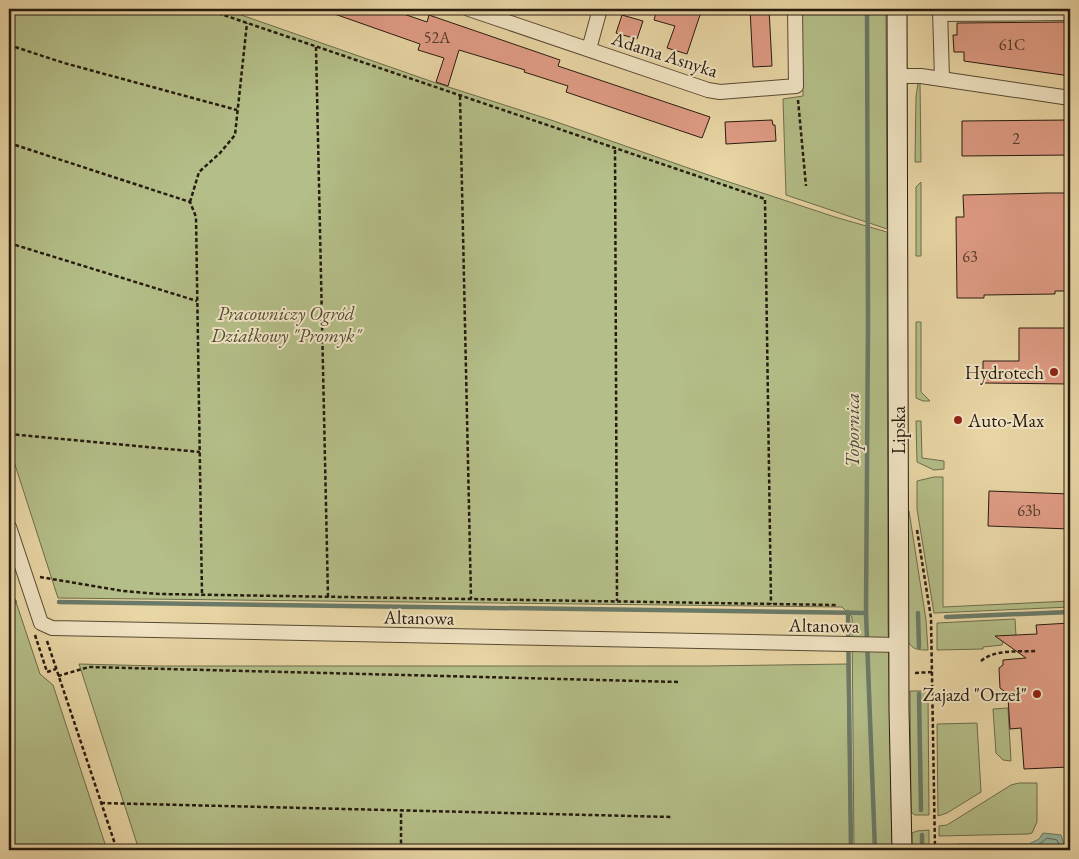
<svg xmlns="http://www.w3.org/2000/svg" width="1079" height="859" font-family="'EB Garamond',serif">
<style>
.green{fill:#b4be88;stroke:#6d6c4c}
.water{fill:#98b9a4;stroke:#6a7a68}
.lines{fill:none;stroke-linecap:round;stroke-linejoin:round}
.shore{stroke:#5f6a5a;stroke-width:1}
.stream{stroke:#6a7a68;stroke-width:4.5}
.building{fill:#e09c85;stroke:#261b0f}
.street-casing{stroke:#574a34;stroke-width:16}
.secondary-casing{stroke:#261b0f;stroke-width:21}
.path{stroke:#261b0f;stroke-width:2.5;stroke-dasharray:4 2.5;stroke-linecap:butt}
.street{stroke:#f1e4c4;stroke-width:14}
.secondary{stroke:#f1e4c4;stroke-width:19}
.poi-dot{fill:#8f2418;stroke:#f1e4c4;stroke-width:2}
.labels{text-anchor:middle;stroke-width:4;stroke-linejoin:round;paint-order:stroke}
.number-label{font-size:16px;fill:#543b2c}
.street-label{font-size:19px;fill:#261b0f;stroke:#f1e4c4}
.park-label{font-size:19px;font-style:italic;fill:#514c33;stroke:#f1e4c4}
.poi-label{font-size:19px;fill:#261b0f;stroke:#f1e4c4;text-anchor:end}
.water-label{font-size:20px;font-style:italic;fill:#484a3c;stroke:#f1e4c4}
</style>
<rect width="100%" height="100%" fill="#e9d6a5"/>
<filter id="stains"><feTurbulence type="fractalNoise" baseFrequency=".004" numOctaves="4"/><feColorMatrix values="0 0 0 0 .2 0 0 0 0 .09 0 0 0 0 .02 0 0 0 .5 -.17"/></filter>
<radialGradient id="worn" r=".72"><stop offset=".6" stop-color="#630" stop-opacity="0"/><stop offset="1" stop-color="#630" stop-opacity=".3"/></radialGradient>
<g class="green">
<polygon points="9,9 224,9 436,83 551,120 717,178 835,217 887,232 888,621 892,850 854,850 852,617 842,607 58,598 9,446"/>
<polygon points="802,9 886,9 887,229 786,195 783,99 803,96"/>
<polygon points="918,83 920,83 921,162 915,162 916,97"/>
<polygon points="921,182 921,256 916,256 916,187"/>
<polygon points="916,322 921,322 921,392 930,401 923,401 916,398"/>
<polygon points="916,421 921,421 922,458 944,461 944,469 934,470 917,462"/>
<polygon points="934,477 943,477 943,607 1070,601 1070,607 934,613 917,509 917,481"/>
<path d="M909,511L926,620L928,650C919,650 912,650 908,641L907,512Z"/>
<polygon points="9,593 13,593 40,674 53,685 107,850 9,850"/>
<polygon points="1015,619 1016,636 1003,642 1002,645 983,647 983,649 937,650 937,623"/>
<polygon points="79,664 158,666 706,666 847,664 850,850 139,850"/>
<polygon points="910,691 923,691 928,695 929,815 915,815 911,812"/>
<polygon points="1008,708 1011,761 1003,760 996,753 993,709"/>
<polygon points="977,723 981,792 947,813 938,816 937,724"/>
<polygon points="1019,783 1037,783 1037,822 1032,833 1028,834 939,836 939,826 947,825 1011,785"/>
<polygon points="929,830 929,850 912,850 912,833 917,831"/>
</g>
<polygon class="water" points="1043,833 1061,835 1064,845 1070,845 1070,850 948,850 952,847 958,844 1029,844 1039,839"/>
<g class="lines">
<polyline class="shore" points="956,850 1029,849 1041,843 1047,838 1057,840 1060,847 1065,850"/>
<g class="stream">
<polyline points="867,9 868,323 866,613 875,850"/>
<polyline points="9,601 15,602"/>
<polyline points="59,602 866,613"/>
<polyline points="848,612 851,850"/>
<polyline points="918,613 919,647"/>
<polyline points="946,617 1070,612"/>
<polyline points="919,694 921,810"/>
<polyline points="922,835 922,850"/>
</g>
</g>
<g class="building">
<polygon points="326,9 389,9 427,22 429,15 560,60 558,66 710,117 702,138 566,92 568,86 524,72 525,70 459,50 448,86 436,82 444,58 418,50 420,44 326,11"/>
<polygon points="657,9 702,9 687,54 667,48 675,26 654,20"/>
<polygon points="750,9 769,9 772,66 753,67"/>
<polygon points="622,15 643,21 637,39 616,33"/>
<polygon points="1070,22 1070,76 964,61 964,52 954,52 953,35 957,35 957,23"/>
<polygon points="772,120 773,125 775,125 776,141 726,144 725,122"/>
<polygon points="1070,120 1070,155 962,156 962,121"/>
<polygon points="1046,193 1070,193 1070,291 1055,291 1055,294 984,295 984,298 957,298 956,217 964,217 963,195"/>
<polygon points="1019,328 1070,328 1070,384 983,383 983,361 1019,361"/>
<polygon points="989,491 1070,494 1070,529 988,526"/>
<polygon points="1070,623 1070,712 1066,712 1069,767 1024,769 1021,728 1010,729 1008,698 1004,697 1004,691 1000,688 999,668 1003,665 1003,660 1026,658 995,636 1037,634 1036,625"/>
</g>
<g class="lines">
<defs>
<g id="street">
<polyline points="469,9 708,90 720,92 796,86 795,9"/>
<polyline points="940,9 942,79"/>
<polyline points="940,14 1070,13"/>
<polyline points="589,49 600,9"/>
<polyline points="897,76 921,76 1070,98"/>
<polyline points="9,527 41,623 52,628 899,645"/>
</g>
<polyline id="secondary" points="897,9 899,709 902,850"/>
</defs>
<use href="#street" class="street-casing"/>
<use href="#secondary" class="secondary-casing"/>
<g class="path">
<polyline points="206,9 765,199 771,604"/>
<polyline points="9,45 64,63 237,110"/>
<polyline points="316,47 328,597"/>
<polyline points="460,96 471,599"/>
<polyline points="798,100 806,186"/>
<polyline points="9,143 190,202 196,217 202,595"/>
<polyline points="615,150 617,601"/>
<polyline points="190,202 199,172 220,153 235,135 247,23"/>
<polyline points="9,243 197,301"/>
<polyline points="9,434 200,452"/>
<polyline points="917,530 931,618 935,850"/>
<polyline points="40,577 123,591 159,594 836,605"/>
<polyline points="35,635 47,672 56,669"/>
<polyline points="47,641 117,850"/>
<path d="M981,661C995,649 1018,652 1036,651"/>
<polyline points="915,673 932,672"/>
<polyline points="58,676 89,667 679,682"/>
<polyline points="101,803 672,817"/>
<polyline points="401,850 401,810"/>
</g>
<use href="#street" class="street"/>
<use href="#secondary" class="secondary"/>
</g>
<g class="poi-dot">
<circle cx="1054" cy="372" r="5"/>
<circle cx="958" cy="420" r="5"/>
<circle cx="1037" cy="694" r="5"/>
</g>
<g class="labels">
<g class="number-label">
<text x="437" y="43">52A</text>
<text x="1012" y="50">61C</text>
<text x="1016" y="144">2</text>
<text x="970" y="262">63</text>
<text x="1029" y="516">63b</text>
</g>
<g class="street-label">
<text transform="translate(665 54) rotate(18)" y="7">Adama Asnyka</text>
<text transform="translate(898 430) rotate(-90)" y="7">Lipska</text>
<text transform="translate(419 617) rotate(1)" y="7">Altanowa</text>
<text transform="translate(824 625) rotate(1)" y="7">Altanowa</text>
</g>
<g class="park-label">
<text x="286" y="320">Pracowniczy Ogród<tspan x="286" dy="22">Działkowy "Promyk"</tspan></text>
</g>
<g class="poi-label">
<text x="1044" y="379">Hydrotech</text>
<text x="968" y="427" text-anchor="start">Auto-Max</text>
<text x="1027" y="701">Zajazd "Orzeł"</text>
</g>
<g class="water-label">
<text transform="translate(852 430) rotate(-90)" y="7">Topornica</text>
</g>
</g>
<rect width="1079" height="859" fill="none" stroke="#e9d6a5" stroke-width="30"/>
<rect x="10" y="10" width="1059" height="839" fill="none" stroke="#261b0f" stroke-width="2.5"/>
<rect x="15" y="15" width="1049" height="829" fill="none" stroke="#261b0f"/>
<rect width="100%" height="100%" filter="url(#stains)"/>
<rect width="100%" height="100%" fill="url(#worn)"/>
</svg>
